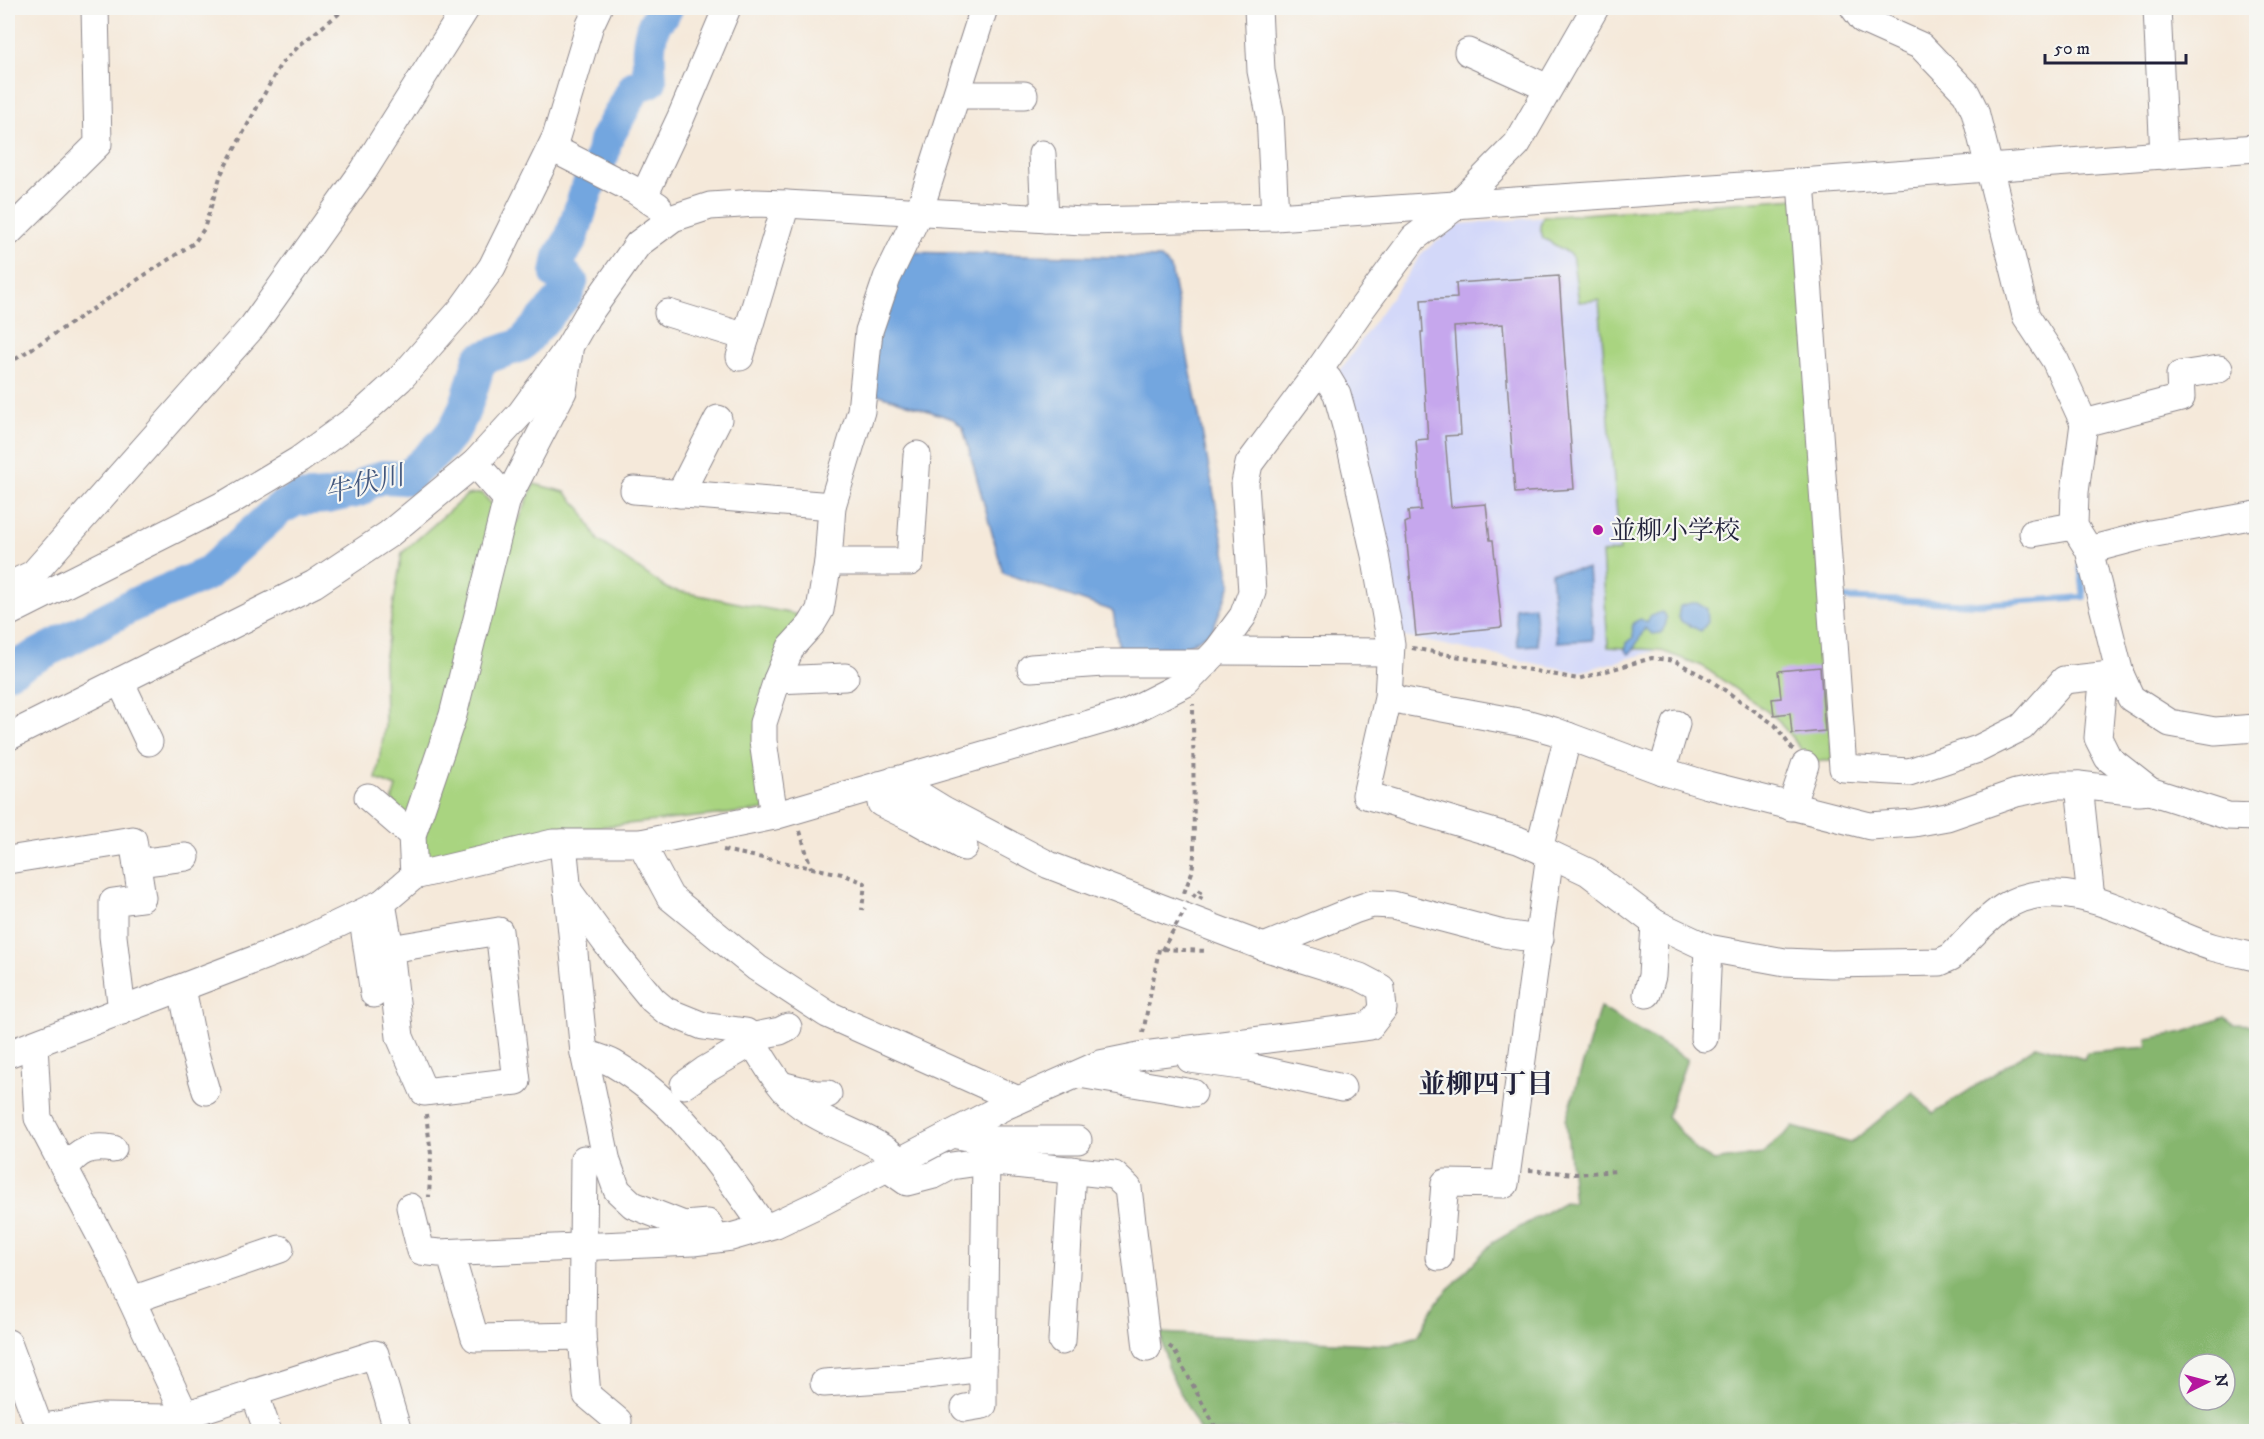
<svg xmlns="http://www.w3.org/2000/svg" width="2264" height="1439" font-family="'IM FELL DW Pica','Noto Serif JP',serif">
<style>
.built{fill:#d3d8f9}
.green{fill:#a9d480;stroke:#667b5e;stroke-width:1.5}
.forest{fill:#86b66e;stroke:#546c54;stroke-width:1.5;fill-rule:evenodd}
.water{fill:#73a6df;stroke:#4a648d;stroke-width:1.5}
.lines{fill:none;stroke-linecap:round;stroke-linejoin:round}
.stream{stroke:#73a6df;stroke-width:6}
.river{stroke:#73a6df;stroke-width:34}
.building{fill:#c6a7ed}
.minor-casing{stroke:#8c868a;stroke-width:29}
.path{stroke:#8c868a;stroke-width:4;stroke-dasharray:4.5 4.5;stroke-linecap:butt}
.minor{stroke:#fff;stroke-width:27}
.path-bridge{stroke:#8c868a;stroke-width:4;stroke-dasharray:4.5 4.5;stroke-linecap:butt}
.poi-dot{fill:#b5179e;stroke:#f6f6f2;stroke-width:2}
.labels{text-anchor:middle;stroke-width:4.5;stroke-linejoin:round;paint-order:stroke}
.poi-label{font-size:26px;fill:#22223b;stroke:#f6f6f2;text-anchor:start}
.water-label{font-size:27px;font-style:italic;fill:#42577d;stroke:#f6f6f2}
.neighbourhood-label{font-size:27px;font-weight:bold;fill:#22223b;stroke:#f6f6f2}
</style>
<rect width="100%" height="100%" fill="#f6f6f2"/>
<filter id="ink" filterUnits="userSpaceOnUse"><feTurbulence type="fractalNoise" baseFrequency=".0167" numOctaves="2"/><feDisplacementMap in="SourceGraphic" scale="12" xChannelSelector="R" yChannelSelector="G"/><feConvolveMatrix kernelMatrix="1 2 1 2 8 2 1 2 1" color-interpolation-filters="sRGB"/></filter>
<filter id="wash" filterUnits="userSpaceOnUse"><feTurbulence type="fractalNoise" baseFrequency=".008" numOctaves="4" result="noise"/><feDisplacementMap in="SourceGraphic" scale="24" xChannelSelector="R" yChannelSelector="G"/><feGaussianBlur stdDeviation="1.35" result="paint"/><feColorMatrix in="noise" values="0 0 0 0 0 0 0 0 0 0 0 0 0 0 0 0 0 1.4 0 .05"/><feComposite in="paint" operator="in"/></filter>
<g filter="url(#wash)">
<rect width="100%" height="100%" fill="#f5e9da"/>
<polygon class="built" points="1797,198 1811,761 1775,717 1702,666 1659,650 1578,672 1400,636 1337,375 1423,252 1460,224"/>
<g class="green">
<polygon points="1797,198 1832,761 1811,761 1775,717 1702,666 1659,650 1608,647 1602,553 1620,551 1599,300 1579,302 1572,255 1543,238 1540,226 1543,217"/>
<polygon points="534,484 565,492 581,509 598,540 668,589 804,616 782,649 765,810 568,830 433,858 427,856 422,842 507,527 519,520"/>
<polygon points="482,493 494,507 443,723 409,821 392,800 396,787 376,779 385,726 384,661 402,553 467,495"/>
</g>
<g class="forest">
<path d="M1600,1007L1687,1059L1667,1116L1697,1151L1714,1161L1762,1154L1793,1127L1851,1143L1913,1092L1933,1114L2037,1045L2084,1059L2087,1052L2148,1047L2147,1039L2184,1032L2225,1017L2234,1024L2253,1025L2256,1029V1431H1200L1169,1371L1160,1333L1389,1345L1418,1336L1437,1302L1492,1243L1564,1202L1574,1203L1566,1120ZM2189,1364H2225V1400H2189Z"/>
<polygon points="1070,1430 1070,1431 837,1431"/>
</g>
<g class="water">
<polygon points="906,252 1161,258 1171,268 1231,584 1212,631 1168,658 1120,657 1113,611 1003,573 963,428 953,419 868,391 875,333"/>
<polygon points="1588,569 1593,640 1557,642 1551,572"/>
<polygon points="1691,603 1697,603 1707,609 1708,622 1701,631 1682,622 1678,617 1680,606"/>
<polygon points="1534,606 1538,645 1518,646 1515,608"/>
<path d="M1662,612L1666,616C1667,622 1665,628 1661,633L1653,634L1645,628C1640,636 1636,648 1629,654L1625,650L1627,643L1633,638C1633,628 1629,623 1641,619L1647,623L1651,616Z"/>
</g>
<g class="lines">
<polyline class="stream" points="1841,598 1978,604 2084,597 2080,565"/>
<path class="river" d="M8,671L133,605L207,574L279,509L297,499L326,497L359,490L369,482L383,477L407,478C421,464 439,450 451,434C467,412 472,384 480,359L521,345L567,293L571,282L565,276L557,274L560,257L571,239L586,192L603,153L605,141L635,87L650,81C649,62 646,41 655,23C658,17 664,14 666,8"/>
</g>
<g id="blocks">
<g class="building">
<polygon points="1559,276 1574,489 1515,493 1503,324 1454,327 1461,435 1445,436 1451,507 1486,504 1490,540 1493,540 1502,627 1416,636 1405,523 1409,521 1408,511 1421,510 1416,440 1428,439 1421,332 1423,332 1421,300 1457,298 1456,283"/>
<polygon points="1820,667 1825,731 1792,734 1790,713 1774,715 1772,699 1781,698 1778,671"/>
</g>
</g>
</g>
<g filter="url(#ink)">
<use href="#blocks" fill-opacity="0" stroke="#8c868a" stroke-width="1.5"/>
<g class="lines">
<defs>
<g id="minor">
<polyline points="1258,8 1261,71 1270,114 1275,217"/>
<polyline points="1854,8 1863,20 1921,46 1966,93 1975,111 2026,316 2055,360 2084,423 2075,492 2074,526 2089,550 2120,674 2131,698 2170,723 2215,731 2256,728"/>
<polyline points="2157,8 2164,156"/>
<polyline points="1468,52 1548,88"/>
<polyline points="958,95 1024,95"/>
<polyline points="552,148 634,190 658,206"/>
<polyline points="1042,154 1045,219"/>
<polyline points="1801,182 1843,768 1909,772 1978,749 2022,727 2064,680 2120,674"/>
<polyline points="644,196 681,117 727,8"/>
<polyline points="8,233 98,144 95,8"/>
<polyline points="668,313 746,337"/>
<polyline points="740,357 786,204"/>
<path d="M1319,370L1328,379L1337,394L1347,430L1375,555L1391,644L1388,698L1366,795L1518,840L1550,854L1588,872L1655,923L1708,948L1785,962L1831,964L1940,962L1951,957C1967,941 1984,920 2004,907C2067,867 2150,928 2212,947C2226,951 2242,954 2256,957"/>
<polyline points="2084,423 2181,398 2180,375 2219,369"/>
<polyline points="475,463 507,499"/>
<polyline points="634,490 832,506"/>
<polyline points="680,494 718,419"/>
<polyline points="2033,533 2074,526"/>
<polyline points="2089,550 2150,534 2256,515"/>
<polyline points="828,562 910,562 917,455"/>
<polyline points="8,586 33,574 253,326 364,170 466,8"/>
<polyline points="8,613 229,502 299,460 358,417 400,379 461,310 492,267 556,137 590,25 598,8"/>
<polyline points="1217,651 1390,652"/>
<polyline points="1031,668 1104,663 1206,663"/>
<polyline points="2120,674 2102,693 2098,738 2108,758 2150,791 2228,816 2256,817"/>
<polyline points="777,680 845,677"/>
<polyline points="120,681 149,742"/>
<polyline points="1388,698 1529,724 1554,731 1662,771 1708,785 1870,826 1914,823 1947,817 2016,793 2056,785 2079,785 2138,792 2150,791"/>
<polyline points="8,737 314,584 389,534 475,463 521,413 569,347 587,316 638,244 673,218 710,206 756,203 786,204 1083,221 1275,217 1801,182 2256,148"/>
<polyline points="1662,771 1676,724"/>
<polyline points="879,785 881,803 914,819 964,847"/>
<polyline points="2079,785 2091,899"/>
<polyline points="368,797 412,835"/>
<polyline points="1791,807 1805,765"/>
<polyline points="774,816 763,741 763,723 777,680 791,647 811,625 820,610 828,562 832,506 861,411 869,331 887,278 919,212 984,8"/>
<polyline points="563,843 584,1053 607,1162 617,1190 633,1205 684,1225 708,1223 711,1230"/>
<polyline points="641,843 670,897 757,968 827,1014 1018,1100"/>
<polyline points="1539,849 1568,736"/>
<polyline points="8,860 133,840 142,898 113,902 113,936 122,1011"/>
<polyline points="137,863 186,857"/>
<polyline points="414,876 412,835 453,715 507,499 563,391 569,351"/>
<path d="M567,889L607,944L653,1000L666,1011L703,1026L746,1032C762,1056 778,1089 802,1106C832,1128 871,1135 900,1161"/>
<polyline points="382,903 390,949 400,1037 424,1092 517,1081 499,931 390,949"/>
<polyline points="362,913 374,994"/>
<polyline points="1264,947 1354,910 1372,904 1393,905 1503,934 1540,939"/>
<polyline points="182,988 195,1054 206,1091"/>
<polyline points="1647,994 1652,976 1655,923"/>
<polyline points="750,1037 780,1031 788,1027"/>
<polyline points="1704,1038 1708,948"/>
<polyline points="34,1045 38,1118 112,1258 185,1415 189,1430"/>
<path d="M584,1053C594,1056 605,1059 614,1064C679,1102 722,1167 764,1227"/>
<polyline points="8,1054 298,943 382,903 414,876 553,843 641,843 774,816 1127,713 1186,683 1217,651 1243,616 1252,592 1245,483 1249,464 1319,370 1360,311 1414,238 1455,207 1517,144 1595,8"/>
<polyline points="1190,1059 1249,1067 1342,1088"/>
<polyline points="1079,1074 1193,1093"/>
<polyline points="684,1085 705,1070 753,1042"/>
<polyline points="785,1086 816,1094 828,1094"/>
<polyline points="951,1134 985,1140 1078,1140"/>
<polyline points="584,1159 582,1336 587,1395 618,1421 616,1432"/>
<path d="M65,1168C79,1150 90,1145 113,1149"/>
<polyline points="887,1168 907,1182 934,1175 951,1166 986,1161 1114,1175 1128,1188 1147,1348"/>
<polyline points="410,1207 421,1251 439,1253 693,1242 731,1237 776,1224 816,1205 1005,1106 1100,1064 1144,1055 1370,1026 1383,1009 1381,988 1360,977 1264,947 1049,865 944,810 895,780"/>
<polyline points="450,1253 475,1338 582,1336"/>
<polyline points="1439,1257 1445,1183 1505,1184 1550,854"/>
<polyline points="132,1300 280,1249"/>
<polyline points="1062,1341 1072,1170"/>
<polyline points="8,1343 41,1432"/>
<polyline points="824,1383 910,1377 983,1368 986,1161"/>
<polyline points="254,1392 268,1432"/>
<polyline points="965,1408 983,1405 983,1368"/>
<polyline points="39,1428 103,1417 168,1418 185,1415 375,1354 398,1432"/>
</g>
</defs>
<use href="#minor" class="minor-casing"/>
<g class="path">
<polyline points="8,364 194,243 204,229 221,174 280,65 301,44 346,8"/>
<polyline points="1412,648 1578,679 1652,658 1675,661 1710,680 1775,725 1793,750"/>
<polyline points="800,831 811,868"/>
<polyline points="723,850 842,874 865,883 862,910"/>
<polyline points="1184,893 1192,872 1194,855 1193,704"/>
<polyline points="1193,897 1198,890 1203,893 1200,899"/>
<polyline points="1143,1033 1159,949 1207,951"/>
<polyline points="426,1114 431,1154 429,1197"/>
<polyline points="1529,1170 1576,1174 1618,1171"/>
<polyline points="1169,1346 1174,1350 1218,1432"/>
</g>
<use href="#minor" class="minor"/>
<polyline class="path-bridge" points="1162,950 1185,910"/>
</g>
</g>
<circle class="poi-dot" cx="1598" cy="530" r="6"/>
<g class="labels">
<g class="poi-label">
<text x="1610" y="539">並柳小学校</text>
</g>
<g class="water-label">
<text transform="translate(364 484) rotate(-14)" y="9">牛伏川</text>
</g>
<g class="neighbourhood-label">
<text x="1486" y="1093">並柳四丁目</text>
</g>
</g>
<rect width="2264" height="1439" fill="none" stroke="#f6f6f2" stroke-width="30"/>
<g transform="translate(2207 1382) rotate(84)"><circle r="28" fill="#f6f6f2" stroke="#a1a1a9" stroke-width="1.5"/>
<path d="M0-4.5L10 22L0 15L-10 22Z" fill="#b5179e"/>
<text y="-9" font-size="16" font-weight="bold" text-anchor="middle" fill="#22223b">N</text>
</g>
<path d="M2045 54v9h141v-9" fill="none" stroke="#22223b" stroke-width="3"/>
<text x="2054" y="54" font-size="18" fill="#22223b" stroke="#f6f6f2" stroke-width="4.5" paint-order="stroke">50 m</text>
</svg>
